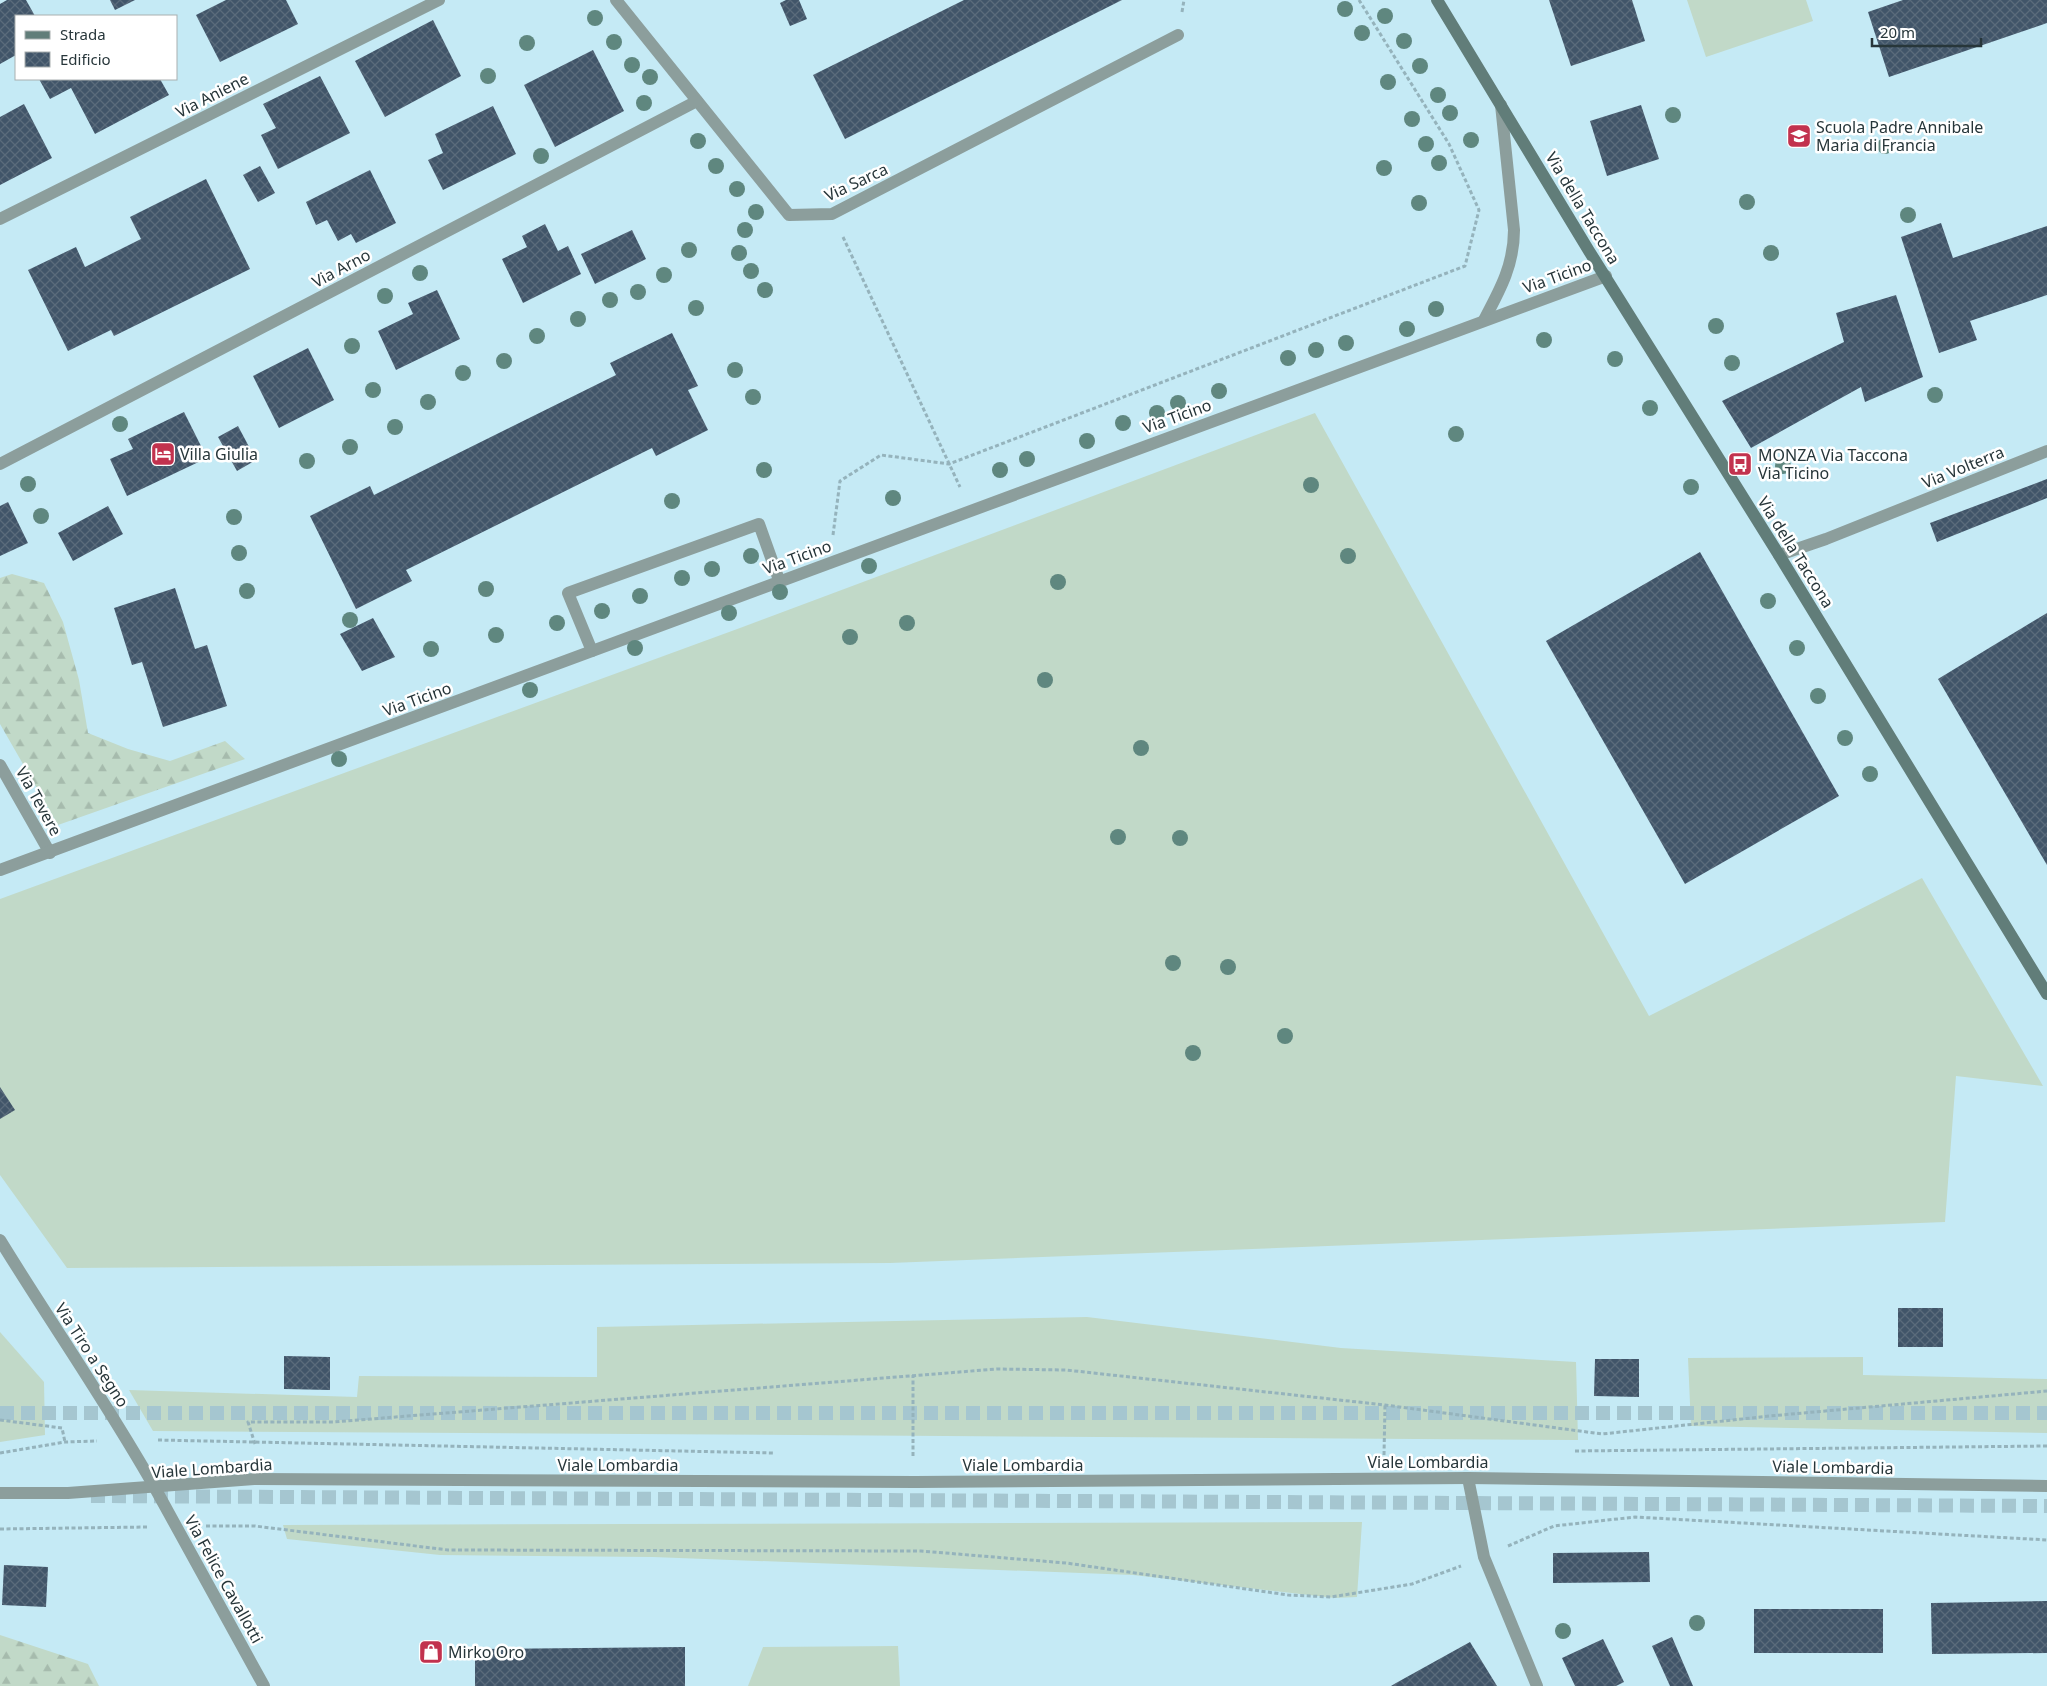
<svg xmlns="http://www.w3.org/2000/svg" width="2047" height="1686" font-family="'Noto Sans',sans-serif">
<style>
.grass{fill:#c1d9c8}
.forest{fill:url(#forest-firs)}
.building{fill:url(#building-cross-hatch)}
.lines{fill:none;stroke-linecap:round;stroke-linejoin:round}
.trunk-tunnel{stroke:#a5c6d0;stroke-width:14;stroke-dasharray:14 7;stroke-linecap:butt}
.path{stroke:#95b3bc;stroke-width:3;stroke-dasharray:4 2.5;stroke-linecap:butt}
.service{stroke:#8c9e9c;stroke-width:12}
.minor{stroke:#8c9e9c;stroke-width:12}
.tertiary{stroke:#8c9e9c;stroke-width:12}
.secondary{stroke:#617d79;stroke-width:12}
.tree{fill:#5f877f}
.labels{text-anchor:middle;stroke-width:5;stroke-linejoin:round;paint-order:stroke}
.street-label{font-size:16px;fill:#27363a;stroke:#fff}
.poi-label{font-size:16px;fill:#27363a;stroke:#fff;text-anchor:start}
</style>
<defs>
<pattern id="forest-firs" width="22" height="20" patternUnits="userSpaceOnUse" patternTransform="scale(1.25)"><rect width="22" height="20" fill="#c1d9c8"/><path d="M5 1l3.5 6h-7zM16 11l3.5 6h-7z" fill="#a6bbad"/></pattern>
<pattern id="building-cross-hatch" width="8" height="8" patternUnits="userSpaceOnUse" patternTransform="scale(1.25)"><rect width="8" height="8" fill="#415569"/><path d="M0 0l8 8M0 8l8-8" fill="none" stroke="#5a6b7b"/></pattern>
</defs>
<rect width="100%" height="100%" fill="#c5eaf5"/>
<g class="grass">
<polygon points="1687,0 1806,0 1813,21 1706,57"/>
<polygon points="1315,413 1649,1016 1922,878 2043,1086 1956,1076 1945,1222 890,1263 67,1268 0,1175 0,899 740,628"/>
<polygon points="1087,1317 1341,1348 1576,1362 1578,1440 153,1431 129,1390 357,1397 359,1376 597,1377 597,1327"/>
<polygon points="0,1332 44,1382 45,1435 0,1442"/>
<polygon points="1863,1357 1863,1375 2047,1379 2047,1433 1691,1426 1688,1358"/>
<polygon points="1362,1522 1357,1597 1335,1598 1133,1575 653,1557 440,1555 287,1539 283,1525"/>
<polygon points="898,1646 900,1686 748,1686 763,1647"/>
</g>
<g class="forest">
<polygon points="12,574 44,583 63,622 79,680 88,733 128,749 170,761 225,741 245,759 58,825 0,724 0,578"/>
<polygon points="0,1635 88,1664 99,1686 0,1686"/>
</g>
<g class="building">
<polygon points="7,0 26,0 35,16 16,16 16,55 0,64 0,4"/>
<polygon points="110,0 135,0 115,10"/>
<polygon points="226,0 286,0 298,24 220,62 196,15"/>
<polygon points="786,0 799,0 807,19 790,26 780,3"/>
<polygon points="964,0 1122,0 845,139 813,75"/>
<polygon points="1549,0 1632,0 1645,41 1571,66"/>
<polygon points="1903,0 2047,0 2047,23 1889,77 1868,12"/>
<polygon points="433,20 461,76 385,117 355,61"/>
<polygon points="593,50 624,111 555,147 524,85"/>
<polygon points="320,76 350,133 278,169 261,135 276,128 263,104"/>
<polygon points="39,79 160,79 169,95 95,134 71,88 50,99"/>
<polygon points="24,104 52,158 0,185 0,117"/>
<polygon points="1641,105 1659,159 1607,176 1590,121"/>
<polygon points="493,106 516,154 443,190 428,160 443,153 435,134"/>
<polygon points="260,166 275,193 258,202 243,175"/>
<polygon points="370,170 396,223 356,243 351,234 338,241 327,220 316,225 306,202"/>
<polygon points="206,179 250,269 114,336 111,330 68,351 28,270 76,247 85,267 141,239 130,217"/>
<polygon points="1941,223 1953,258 2047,226 2047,295 1970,321 1977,340 1939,353 1901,237"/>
<polygon points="545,224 558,251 568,246 581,274 523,303 502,259 527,247 522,236"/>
<polygon points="632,230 646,259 595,284 581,254"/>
<polygon points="437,290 460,339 396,370 378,331 413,314 408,303"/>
<polygon points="1896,295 1923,377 1865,402 1861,387 1751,448 1722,401 1844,342 1836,313"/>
<polygon points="672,333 698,386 688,390 708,430 656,456 652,448 406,570 412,581 356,609 310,516 370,486 374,495 616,375 610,363"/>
<polygon points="308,348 334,400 279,428 253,376"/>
<polygon points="184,412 207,458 127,496 110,459 133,449 128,439"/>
<polygon points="238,426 256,460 237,471 218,437"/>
<polygon points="2047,479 2047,498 1937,542 1930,523"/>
<polygon points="8,502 28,543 0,556 0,506"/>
<polygon points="108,506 123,534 73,561 58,533"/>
<polygon points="1700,552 1839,796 1685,884 1546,641"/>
<polygon points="175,588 195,649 207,645 227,706 163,727 142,662 132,665 114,608"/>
<polygon points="2047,613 2047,865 1938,679"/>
<polygon points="373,618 395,657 362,671 340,634"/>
<polygon points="0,1087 15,1110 0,1119"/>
<rect x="1898" y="1308" width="45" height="39"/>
<polygon points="284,1356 330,1357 330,1390 284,1389"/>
<polygon points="1595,1359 1639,1359 1639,1397 1594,1396"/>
<polygon points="1649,1552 1650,1582 1553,1583 1553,1553"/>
<polygon points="4,1565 48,1567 46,1607 2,1605"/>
<polygon points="2047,1601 2047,1653 1932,1654 1931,1603"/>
<rect x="1754" y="1609" width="129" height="44"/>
<polygon points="1672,1637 1693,1686 1670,1686 1652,1646"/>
<polygon points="1603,1639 1624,1682 1616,1686 1575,1686 1562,1658"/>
<polygon points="1470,1642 1497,1686 1391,1686 1396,1683"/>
<polygon points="685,1647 685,1686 475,1686 475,1649"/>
</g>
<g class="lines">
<g class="trunk-tunnel">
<polyline points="0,1413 2047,1413"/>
<polyline points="91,1496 2047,1506"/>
</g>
<g class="path">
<polyline points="1182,12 1184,0"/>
<polyline points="843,237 960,487"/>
<polyline points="833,535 840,481 881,455 949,464 1465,266 1479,210 1449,144 1359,0"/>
<polyline points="0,1420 62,1428 65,1442"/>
<polyline points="158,1440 774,1453"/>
<polyline points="255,1444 248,1422 333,1422 997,1369 1066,1370 1385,1405 1602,1434 1770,1416 2047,1391"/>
<polyline points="1575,1451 2047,1446"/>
<polyline points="0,1453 65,1442 97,1441"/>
<polyline points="1384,1455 1385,1405"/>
<polyline points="913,1456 913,1375"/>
<polyline points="206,1526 255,1526 448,1550 921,1551 1066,1563 1288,1595 1331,1597 1412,1584 1461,1566"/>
<polyline points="0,1529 147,1527"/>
<polyline points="1508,1546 1554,1526 1635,1517 2047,1540"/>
</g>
<polyline class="service" points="592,651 568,593 759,524 779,580"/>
<g class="minor">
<polyline points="616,0 789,215 832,214 1178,35"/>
<polyline points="0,219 439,0"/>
<path d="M1484,320C1500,290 1514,265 1514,230L1501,105"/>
<polyline points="0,464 697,101"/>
<polyline points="1779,555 1826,539 2047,451"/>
<polyline points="0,765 50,853"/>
<polyline points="0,870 1606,276"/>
<path d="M0,1240C51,1323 107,1403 155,1488"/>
<polyline points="1468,1478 1484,1557 1537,1686"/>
</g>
<g class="tertiary">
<polyline points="155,1488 264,1686"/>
<polyline points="0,1493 68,1493 254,1479 915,1482 1468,1478 2047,1486"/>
</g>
<polyline class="secondary" points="1437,0 1589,251 1779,555 2047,994"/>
</g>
<g class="tree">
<circle cx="1345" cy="9" r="8"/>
<circle cx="1385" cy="16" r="8"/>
<circle cx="595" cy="18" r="8"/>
<circle cx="1362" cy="33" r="8"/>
<circle cx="1404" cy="41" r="8"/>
<circle cx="614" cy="42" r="8"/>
<circle cx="527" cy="43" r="8"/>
<circle cx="632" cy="65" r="8"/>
<circle cx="1420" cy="66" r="8"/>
<circle cx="488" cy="76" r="8"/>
<circle cx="650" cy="77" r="8"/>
<circle cx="1388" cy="82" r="8"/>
<circle cx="1438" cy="95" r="8"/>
<circle cx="644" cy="103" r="8"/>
<circle cx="1450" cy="113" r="8"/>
<circle cx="1673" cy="115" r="8"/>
<circle cx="1412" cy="119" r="8"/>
<circle cx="1471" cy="140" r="8"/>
<circle cx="698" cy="141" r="8"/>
<circle cx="1426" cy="144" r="8"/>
<circle cx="1885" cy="146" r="8"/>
<circle cx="541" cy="156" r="8"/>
<circle cx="1439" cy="163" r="8"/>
<circle cx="716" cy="166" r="8"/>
<circle cx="1384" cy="168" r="8"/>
<circle cx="737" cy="189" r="8"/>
<circle cx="1747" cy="202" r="8"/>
<circle cx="1419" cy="203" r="8"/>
<circle cx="756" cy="212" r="8"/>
<circle cx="1908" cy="215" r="8"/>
<circle cx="745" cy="230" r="8"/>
<circle cx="689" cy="250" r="8"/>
<circle cx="739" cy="253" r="8"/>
<circle cx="1771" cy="253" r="8"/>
<circle cx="751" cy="271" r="8"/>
<circle cx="420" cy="273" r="8"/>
<circle cx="664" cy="275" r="8"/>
<circle cx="765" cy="290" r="8"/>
<circle cx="638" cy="292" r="8"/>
<circle cx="385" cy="296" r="8"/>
<circle cx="610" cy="300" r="8"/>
<circle cx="696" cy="308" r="8"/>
<circle cx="1436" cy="309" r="8"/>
<circle cx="578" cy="319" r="8"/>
<circle cx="1716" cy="326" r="8"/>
<circle cx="1407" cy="329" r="8"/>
<circle cx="537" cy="336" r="8"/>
<circle cx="1544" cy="340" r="8"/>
<circle cx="1346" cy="343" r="8"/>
<circle cx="352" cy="346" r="8"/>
<circle cx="1316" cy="350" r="8"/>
<circle cx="1288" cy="358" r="8"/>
<circle cx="1615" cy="359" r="8"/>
<circle cx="504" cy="361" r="8"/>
<circle cx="1732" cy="363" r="8"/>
<circle cx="735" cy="370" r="8"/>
<circle cx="463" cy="373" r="8"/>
<circle cx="373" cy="390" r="8"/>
<circle cx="1219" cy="391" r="8"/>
<circle cx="1935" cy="395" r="8"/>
<circle cx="753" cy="397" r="8"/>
<circle cx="428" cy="402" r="8"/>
<circle cx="1178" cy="403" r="8"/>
<circle cx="1650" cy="408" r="8"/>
<circle cx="1157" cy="413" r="8"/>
<circle cx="1123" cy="423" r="8"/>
<circle cx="120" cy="424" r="8"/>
<circle cx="395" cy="427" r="8"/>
<circle cx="1456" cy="434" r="8"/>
<circle cx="1087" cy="441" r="8"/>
<circle cx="350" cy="447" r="8"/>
<circle cx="1027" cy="459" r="8"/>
<circle cx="307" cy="461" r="8"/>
<circle cx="1783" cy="466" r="8"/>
<circle cx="764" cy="470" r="8"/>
<circle cx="1000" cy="470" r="8"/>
<circle cx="28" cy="484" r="8"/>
<circle cx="1311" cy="485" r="8"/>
<circle cx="1691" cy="487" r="8"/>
<circle cx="893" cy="498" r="8"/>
<circle cx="672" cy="501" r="8"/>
<circle cx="41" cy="516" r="8"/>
<circle cx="234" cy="517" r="8"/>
<circle cx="239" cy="553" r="8"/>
<circle cx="751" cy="556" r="8"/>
<circle cx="1348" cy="556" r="8"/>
<circle cx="869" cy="566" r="8"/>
<circle cx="712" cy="569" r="8"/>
<circle cx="682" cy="578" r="8"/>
<circle cx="1058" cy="582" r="8"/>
<circle cx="486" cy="589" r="8"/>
<circle cx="247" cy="591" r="8"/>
<circle cx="780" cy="592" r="8"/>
<circle cx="640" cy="596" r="8"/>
<circle cx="1768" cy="601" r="8"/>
<circle cx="602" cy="611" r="8"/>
<circle cx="729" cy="613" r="8"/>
<circle cx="350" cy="620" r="8"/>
<circle cx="557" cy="623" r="8"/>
<circle cx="907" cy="623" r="8"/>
<circle cx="496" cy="635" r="8"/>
<circle cx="850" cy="637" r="8"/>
<circle cx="635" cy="648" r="8"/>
<circle cx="1797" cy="648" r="8"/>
<circle cx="431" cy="649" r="8"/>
<circle cx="1045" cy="680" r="8"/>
<circle cx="530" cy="690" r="8"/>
<circle cx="1818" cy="696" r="8"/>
<circle cx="1845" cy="738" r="8"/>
<circle cx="1141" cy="748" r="8"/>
<circle cx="339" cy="759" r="8"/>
<circle cx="1870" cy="774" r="8"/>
<circle cx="1118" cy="837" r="8"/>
<circle cx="1180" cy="838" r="8"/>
<circle cx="1173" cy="963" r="8"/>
<circle cx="1228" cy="967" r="8"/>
<circle cx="1285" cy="1036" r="8"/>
<circle cx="1193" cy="1053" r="8"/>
<circle cx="1697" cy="1623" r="8"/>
<circle cx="1563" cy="1631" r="8"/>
</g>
<defs>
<symbol id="school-square" viewBox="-11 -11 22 22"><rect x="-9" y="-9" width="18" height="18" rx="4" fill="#c2324e" stroke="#fff"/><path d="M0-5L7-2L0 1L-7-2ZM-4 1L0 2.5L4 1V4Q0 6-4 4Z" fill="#fff"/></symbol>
<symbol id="hotel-square" viewBox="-11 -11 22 22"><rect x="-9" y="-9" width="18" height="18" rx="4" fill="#c2324e" stroke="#fff"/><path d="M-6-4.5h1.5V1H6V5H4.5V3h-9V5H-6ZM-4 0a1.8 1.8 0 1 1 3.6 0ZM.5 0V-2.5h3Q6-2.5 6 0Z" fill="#fff"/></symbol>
<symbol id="bus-square" viewBox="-11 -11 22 22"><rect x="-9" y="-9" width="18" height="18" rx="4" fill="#c2324e" stroke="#fff"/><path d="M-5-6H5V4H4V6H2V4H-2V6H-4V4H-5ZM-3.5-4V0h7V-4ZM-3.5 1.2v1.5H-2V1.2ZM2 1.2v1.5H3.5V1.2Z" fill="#fff"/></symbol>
<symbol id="shop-square" viewBox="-11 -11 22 22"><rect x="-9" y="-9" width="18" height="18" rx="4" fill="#c2324e" stroke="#fff"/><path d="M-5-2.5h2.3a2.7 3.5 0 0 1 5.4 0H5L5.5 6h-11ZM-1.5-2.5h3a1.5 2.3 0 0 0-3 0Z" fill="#fff"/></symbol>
</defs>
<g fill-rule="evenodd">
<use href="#school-square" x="1785" y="122" width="28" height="28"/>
<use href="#hotel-square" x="149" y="440" width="28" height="28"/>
<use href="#bus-square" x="1726" y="450" width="28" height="28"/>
<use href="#shop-square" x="417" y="1638" width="28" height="28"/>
</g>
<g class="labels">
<g class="street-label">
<text transform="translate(212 95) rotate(-27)" y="6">Via Aniene</text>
<text transform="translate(856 182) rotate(-25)" y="6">Via Sarca</text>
<text transform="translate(1583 208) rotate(59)" y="6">Via della Taccona</text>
<text transform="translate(341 268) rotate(-28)" y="6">Via Arno</text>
<text transform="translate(1557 276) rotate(-20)" y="6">Via Ticino</text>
<text transform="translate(1177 416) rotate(-20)" y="6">Via Ticino</text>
<text transform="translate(1963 467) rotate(-22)" y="6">Via Volterra</text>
<text transform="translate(1796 552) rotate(58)" y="6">Via della Taccona</text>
<text transform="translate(797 557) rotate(-20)" y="6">Via Ticino</text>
<text transform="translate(417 699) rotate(-20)" y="6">Via Ticino</text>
<text transform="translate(39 801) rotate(61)" y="6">Via Tevere</text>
<text transform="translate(92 1355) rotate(57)" y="6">Via Tiro a Segno</text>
<text x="1428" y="1468">Viale Lombardia</text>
<text x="618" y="1471">Viale Lombardia</text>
<text x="1023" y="1471">Viale Lombardia</text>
<text transform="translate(1833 1467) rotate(1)" y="6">Viale Lombardia</text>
<text transform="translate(212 1468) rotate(-4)" y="6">Viale Lombardia</text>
<text transform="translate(224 1579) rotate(61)" y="6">Via Felice Cavallotti</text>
</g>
<g class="poi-label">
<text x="1816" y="133">Scuola Padre Annibale<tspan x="1816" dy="18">Maria di Francia</tspan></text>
<text x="180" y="460">Villa Giulia</text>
<text x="1758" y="461">MONZA Via Taccona<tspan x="1758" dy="18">Via Ticino</tspan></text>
<text x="448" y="1658">Mirko Oro</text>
</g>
</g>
<rect x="15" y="15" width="162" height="65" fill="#ffffff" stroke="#a9afb0"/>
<rect x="25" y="31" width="25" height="8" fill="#617d79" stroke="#a9afb0"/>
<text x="60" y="40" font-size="15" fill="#27363a">Strada</text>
<rect x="25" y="52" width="25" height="15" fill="url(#building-cross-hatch)" stroke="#a9afb0"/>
<text x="60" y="65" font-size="15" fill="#27363a">Edificio</text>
<path d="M1872 38v8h109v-8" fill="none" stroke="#27363a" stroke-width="2.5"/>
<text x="1880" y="38" font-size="15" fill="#27363a" stroke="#ffffff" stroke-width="4" paint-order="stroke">20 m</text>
</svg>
